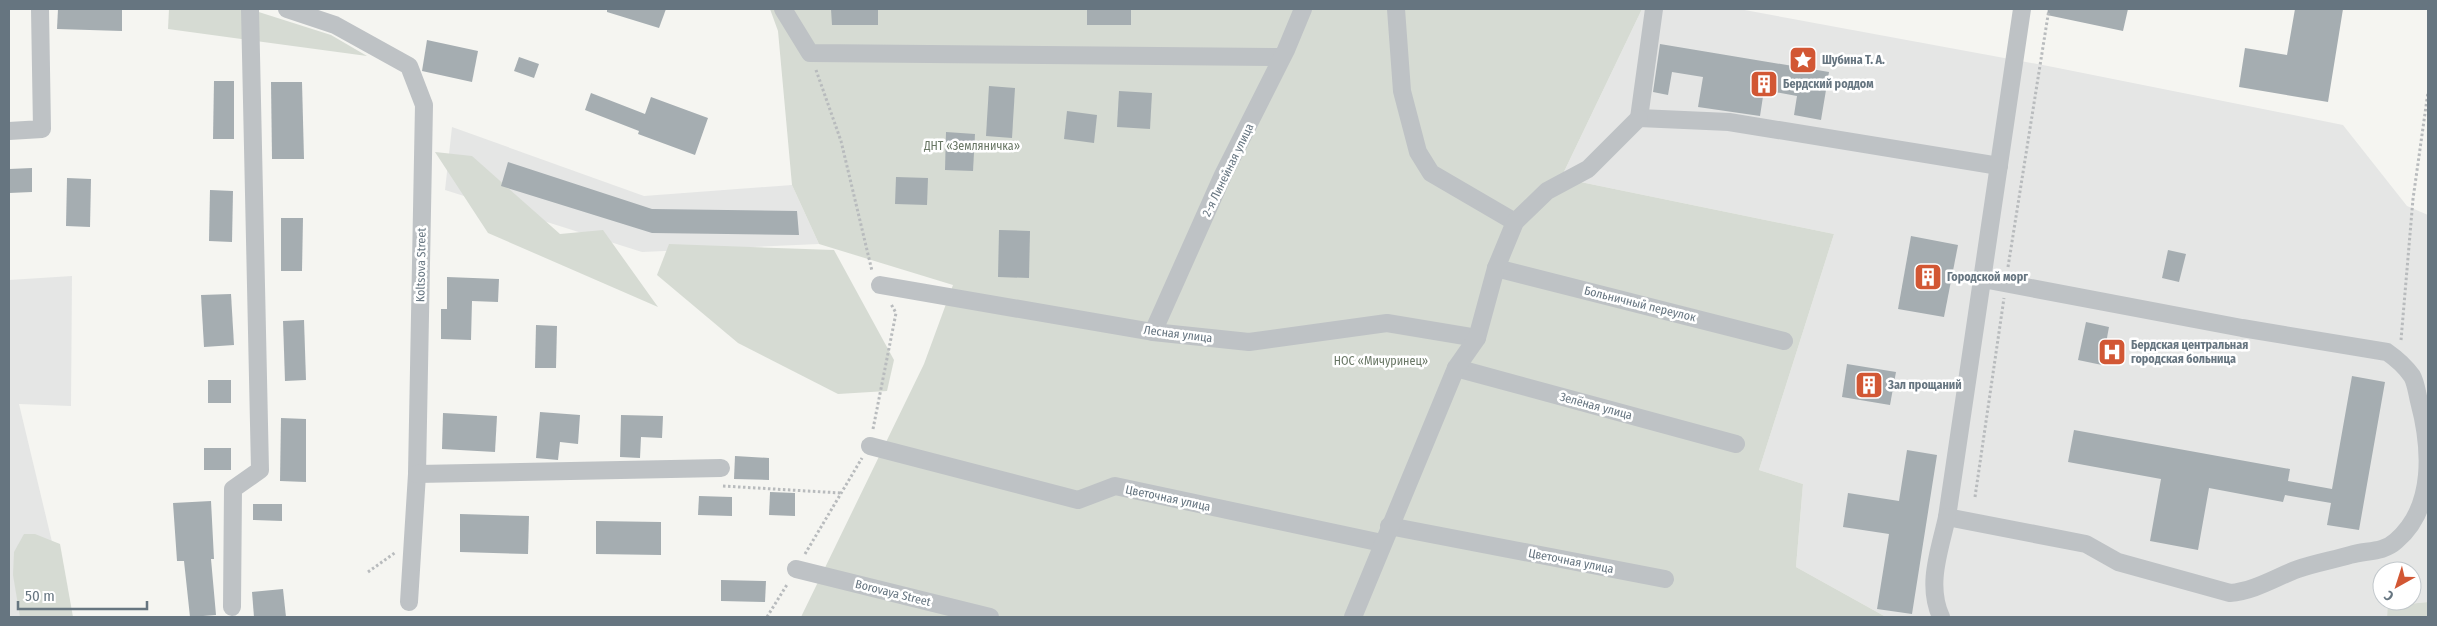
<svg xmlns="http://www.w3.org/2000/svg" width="2437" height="626" font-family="'Fira Sans Condensed',sans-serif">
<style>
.built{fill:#e5e6e5;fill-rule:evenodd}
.green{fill:#d6dbd3}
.building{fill:#a5adb1}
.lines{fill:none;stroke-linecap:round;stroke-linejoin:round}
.path{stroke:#b8bbbd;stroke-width:3;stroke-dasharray:2.5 2.5;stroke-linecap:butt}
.minor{stroke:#bec2c5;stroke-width:18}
.labels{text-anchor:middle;stroke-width:5;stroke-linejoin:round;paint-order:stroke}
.poi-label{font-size:12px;font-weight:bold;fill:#667580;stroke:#fff;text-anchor:start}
.park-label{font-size:12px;fill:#697765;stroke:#fff}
.street-label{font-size:12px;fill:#667580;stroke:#fff}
</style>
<rect width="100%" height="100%" fill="#f5f5f1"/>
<g class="built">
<path d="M1642,9H1739L2053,67L2343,125L2407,206L2428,215V602L2389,606L2387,617H1886L1796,567L1803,484L1759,470L1834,234L1561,178ZM2382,571H2412V601H2382Z"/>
<polygon points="452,127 644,196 792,185 819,244 642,252 445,190"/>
<polygon points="72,276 71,406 19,404 70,617 9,617 9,280"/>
</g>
<g class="green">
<polygon points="169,9 249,9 331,35 367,56 168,29"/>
<polygon points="770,9 1642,9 1561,178 1834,234 1759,470 1803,484 1796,567 1886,617 801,617 924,364 953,285 819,244 792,185 778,31"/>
<polygon points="435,152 472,156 560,234 603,230 658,307 488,233"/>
<polygon points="669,244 834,250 894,360 887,391 838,394 738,343 657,275"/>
<polygon points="24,534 35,534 60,544 73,617 20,617 13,575 14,552"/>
<polygon points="2428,602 2428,617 2387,617 2388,606"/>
</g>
<g class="building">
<polygon points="58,9 122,9 122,31 57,29"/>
<polygon points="607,9 666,9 659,28 607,12"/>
<polygon points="831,9 878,9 878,25 832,25"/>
<rect x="1087" y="9" width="44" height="16"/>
<polygon points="2048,9 2128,9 2123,31 2047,15"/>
<polygon points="2295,9 2343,9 2328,102 2239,87 2245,48 2287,55"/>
<polygon points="427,40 478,51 472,82 422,71"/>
<polygon points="1660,44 1829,72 1821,120 1794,115 1797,96 1764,90 1760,116 1698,107 1703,77 1672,72 1668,95 1653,92"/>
<polygon points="519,57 539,64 534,78 514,71"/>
<polygon points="214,81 234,81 234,139 213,139"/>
<polygon points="271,82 302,82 304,159 272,159"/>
<polygon points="989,86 1015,88 1012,138 986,136"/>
<polygon points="1119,91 1152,93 1150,129 1117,127"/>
<polygon points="591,93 645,114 651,97 708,118 695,155 638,134 639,131 585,110"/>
<polygon points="1067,111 1097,115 1094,143 1064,139"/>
<polygon points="946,132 975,134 973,171 945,170"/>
<polygon points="508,162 652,209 797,211 799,235 652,233 501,186"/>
<polygon points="32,168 32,192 9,193 9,169"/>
<polygon points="896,177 928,178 927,205 895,204"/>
<polygon points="67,178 91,179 90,227 66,226"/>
<polygon points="210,190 233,191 232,242 209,241"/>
<polygon points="281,218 303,218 302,271 281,271"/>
<polygon points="999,230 1030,231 1029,278 998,277"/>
<polygon points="1911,236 1958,245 1944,317 1898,309"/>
<polygon points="2168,250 2186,254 2179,282 2162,278"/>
<polygon points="447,277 499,279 498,302 472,301 471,340 441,339 441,309 447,309"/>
<polygon points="231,294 234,345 204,347 201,295"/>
<polygon points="304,320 306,380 285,381 283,321"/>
<polygon points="2086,322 2109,327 2102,365 2078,360"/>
<polygon points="536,325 557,326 556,368 535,368"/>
<polygon points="1847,364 1896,372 1890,405 1842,397"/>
<polygon points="2352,376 2385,382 2359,530 2327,525 2331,503 2285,495 2283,502 2209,488 2198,550 2150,541 2161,479 2068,462 2074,430 2290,469 2288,481 2332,489"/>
<rect x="208" y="380" width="23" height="23"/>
<polygon points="540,412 580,415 578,444 560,442 558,460 536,458"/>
<polygon points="443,413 497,416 495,452 442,449"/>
<polygon points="621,415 663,416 662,438 641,437 640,458 620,457"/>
<polygon points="281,418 306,419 306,482 280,481"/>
<rect x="204" y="448" width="27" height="22"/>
<polygon points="1907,450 1937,455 1912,614 1877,609 1889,534 1843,527 1848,493 1899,501"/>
<polygon points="735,456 769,458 769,480 734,479"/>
<polygon points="770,492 795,493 795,516 769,515"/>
<polygon points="699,496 732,497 732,516 698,515"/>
<polygon points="211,501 214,559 211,559 216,615 190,617 184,561 177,561 173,503"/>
<polygon points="253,504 282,504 282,521 253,520"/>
<polygon points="460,514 529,516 528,554 460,552"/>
<polygon points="596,521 661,522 661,555 596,554"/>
<polygon points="721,580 766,581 765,602 721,601"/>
<polygon points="283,589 286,617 254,617 252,592"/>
</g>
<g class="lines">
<g class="path">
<polyline points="816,70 841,141 872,271"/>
<polyline points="2008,267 2049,9"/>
<polyline points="2401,340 2413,199 2428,92"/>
<polyline points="873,429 896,313 891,304"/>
<polyline points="723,486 841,493"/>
<polyline points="1975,497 2004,298"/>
<polyline points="805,554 862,458"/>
<polyline points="368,572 396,552"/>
<polyline points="767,617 788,583"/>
</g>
<g class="minor">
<polyline points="287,9 335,25 409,66 424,105 417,474 409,602"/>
<polyline points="783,9 810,53 1282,57"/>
<polyline points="1396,9 1402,91 1418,152 1431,173 1515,222"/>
<polyline points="1654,9 1639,118 1729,122 1999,166"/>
<polyline points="9,131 42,129 40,9"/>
<polyline points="1496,268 1784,341"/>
<path d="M1983,279L2242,328L2387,352C2397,359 2405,366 2412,376C2416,383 2417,393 2419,401C2431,446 2436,507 2396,541C2383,553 2366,550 2350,555C2333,560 2315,563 2298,569C2276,577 2255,591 2230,593L2118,562L2086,544L1947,517L2022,9"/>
<polyline points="880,285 1153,332 1249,342 1387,323 1477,338"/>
<polyline points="1153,332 1223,175 1286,50 1303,9"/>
<polyline points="1456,368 1736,444"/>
<polyline points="870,446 1078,500 1115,486 1382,543"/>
<polyline points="417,474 721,468"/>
<polyline points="1389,526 1665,579"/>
<polyline points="796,569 990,617"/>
<polyline points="232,607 233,489 260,470 250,9"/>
<polyline points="1353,617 1456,368 1477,338 1496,268 1515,222 1547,191 1588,169 1639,118"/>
<path d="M1941,617C1926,584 1940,550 1947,517"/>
</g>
</g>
<defs>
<symbol id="sight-square" viewBox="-11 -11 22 22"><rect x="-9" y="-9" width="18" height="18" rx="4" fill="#d25734" stroke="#fff"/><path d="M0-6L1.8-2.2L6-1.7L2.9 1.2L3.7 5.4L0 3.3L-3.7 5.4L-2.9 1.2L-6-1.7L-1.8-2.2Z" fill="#fff"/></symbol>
<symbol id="building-square" viewBox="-11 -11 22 22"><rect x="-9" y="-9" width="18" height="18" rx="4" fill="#d25734" stroke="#fff"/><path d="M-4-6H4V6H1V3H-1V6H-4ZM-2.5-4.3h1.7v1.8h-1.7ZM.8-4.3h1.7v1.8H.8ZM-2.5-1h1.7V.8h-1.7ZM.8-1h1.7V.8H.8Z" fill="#fff"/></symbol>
<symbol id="hospital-square" viewBox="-11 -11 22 22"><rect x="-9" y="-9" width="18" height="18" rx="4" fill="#d25734" stroke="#fff"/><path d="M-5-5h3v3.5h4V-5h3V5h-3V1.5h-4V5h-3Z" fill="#fff"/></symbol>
</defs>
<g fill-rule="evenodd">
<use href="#sight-square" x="1787" y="44" width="32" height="32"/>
<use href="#building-square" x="1748" y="68" width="32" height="32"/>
<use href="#building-square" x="1912" y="261" width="32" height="32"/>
<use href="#hospital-square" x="2096" y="336" width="32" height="32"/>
<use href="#building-square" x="1853" y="369" width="32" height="32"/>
</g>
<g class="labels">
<g class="poi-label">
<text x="1822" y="64">Шубина Т. А.</text>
<text x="1783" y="88">Бердский роддом</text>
<text x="1947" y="281">Городской морг</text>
<text x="2131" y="349">Бердская центральная<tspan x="2131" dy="14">городская больница</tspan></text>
<text x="1888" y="389">Зал прощаний</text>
</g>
<g class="park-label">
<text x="972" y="150">ДНТ «Земляничка»</text>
<text x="1381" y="365">НОС «Мичуринец»</text>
</g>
<g class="street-label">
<text transform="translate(1228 170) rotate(-64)" y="4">2-я Линейная улица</text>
<text transform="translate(421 265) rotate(-89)" y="4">Koltsova Street</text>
<text transform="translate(1640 304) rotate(14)" y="4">Больничный переулок</text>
<text transform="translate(1178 334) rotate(7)" y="4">Лесная улица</text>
<text transform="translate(1596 406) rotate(15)" y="4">Зелёная улица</text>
<text transform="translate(1168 498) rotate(12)" y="4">Цветочная улица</text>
<text transform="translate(1571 561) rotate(11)" y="4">Цветочная улица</text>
<text transform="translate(893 593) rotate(14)" y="4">Borovaya Street</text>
</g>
</g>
<rect width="2437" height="626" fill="none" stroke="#667580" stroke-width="20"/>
<g transform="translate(2397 586) rotate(219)"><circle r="24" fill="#ffffff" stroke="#c2c8cc"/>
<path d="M0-4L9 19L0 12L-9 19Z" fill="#d25734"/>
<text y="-8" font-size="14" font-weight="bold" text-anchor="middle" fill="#667580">С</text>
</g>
<path d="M18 601v8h129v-8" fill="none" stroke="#667580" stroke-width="2.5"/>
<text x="25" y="601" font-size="15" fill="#667580" stroke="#ffffff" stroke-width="4" paint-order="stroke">50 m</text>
</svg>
